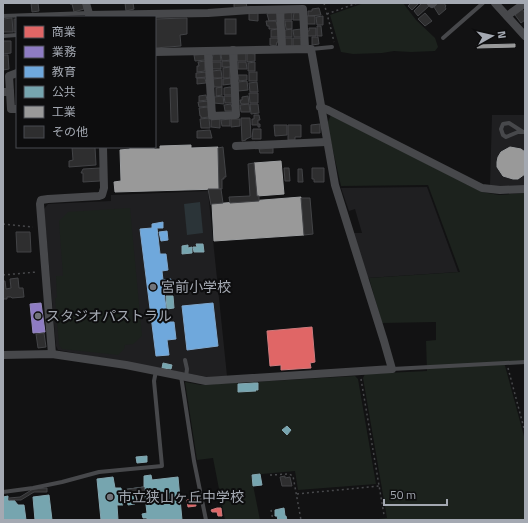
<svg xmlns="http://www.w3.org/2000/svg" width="528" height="523" font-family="'Titillium Web','Noto Sans JP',sans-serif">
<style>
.built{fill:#1f1f21}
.green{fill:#1c221d}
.water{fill:#2b3438}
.shops{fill:#e06666;stroke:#ce7a7d}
.offices{fill:#8e7cc3;stroke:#958abe}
.schools{fill:#6fa8dc;stroke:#7fa8cf}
.public{fill:#76a5af;stroke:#84a6b0}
.industry{fill:#999;stroke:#9c9ea0}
.building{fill:#2e2e2f;stroke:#424346}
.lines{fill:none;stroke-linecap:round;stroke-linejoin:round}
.path{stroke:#48494c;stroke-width:1.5;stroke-dasharray:2 3;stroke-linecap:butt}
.lane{stroke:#47484b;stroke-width:4}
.street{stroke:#47484b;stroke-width:8}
.poi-dot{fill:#71747a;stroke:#0d0d0e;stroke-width:1.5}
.labels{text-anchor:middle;stroke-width:4;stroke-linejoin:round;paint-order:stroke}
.poi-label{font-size:14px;fill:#a4a9b2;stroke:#0d0d0e;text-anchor:start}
</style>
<rect width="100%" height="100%" fill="#121213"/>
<g class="built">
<polygon points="492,115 525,115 525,186 490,186"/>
<polygon points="427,187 458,272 368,278 353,233 362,233 355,209 349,211 341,188"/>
<polygon points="208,191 227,376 208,377 58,350 56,346 44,209 48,204 111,201 111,195"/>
</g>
<g class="green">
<polygon points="364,3 403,3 416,20 435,38 438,47 435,51 411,52 394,51 382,53 353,54 341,52 330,15"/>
<polygon points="331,115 482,192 499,195 525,193 525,360 504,362 525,440 525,520 370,520 387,518 363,378 365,374 427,371 426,341 436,340 436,322 382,323 369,278 460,272 428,185 341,186 327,124"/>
<polygon points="130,208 142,336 133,344 125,345 124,349 118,355 62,349 59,345 55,298 57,298 56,276 63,276 59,221 68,212"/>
<polygon points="355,376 358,379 376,484 298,490 295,471 251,475 260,520 225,520 213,458 197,460 185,382 201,385"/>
</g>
<polygon class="water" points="200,202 203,233 187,235 184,204"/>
<g class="shops">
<polygon points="312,327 315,362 310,363 311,368 281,370 281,365 270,366 267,331"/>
<polygon points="195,499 196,506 188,507 187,500"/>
<polygon points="217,508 221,508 222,516 218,516 217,512 212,512 211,510"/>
</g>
<polygon class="offices" points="41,303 45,332 33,333 30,304"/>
<g class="schools">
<polygon points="163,222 163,228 157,228 160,254 166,254 168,270 162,271 163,280 171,279 172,292 164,293 168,322 174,322 176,339 167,340 169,355 156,356 140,229 152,228 152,224"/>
<polygon points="167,231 168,240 161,241 159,232"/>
<polygon points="213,303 218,346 187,350 182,306"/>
</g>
<g class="public">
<polygon points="196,244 203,244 204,252 194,252 193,247 197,247"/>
<polygon points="188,245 188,248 192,247 192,253 182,254 182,246"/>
<polygon points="166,296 173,296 174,308 167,309"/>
<polygon points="163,363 172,365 171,369 162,368"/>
<polygon points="254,383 258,383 258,390 255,390 256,391 238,392 238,384"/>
<polygon points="287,426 291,430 287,435 282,430"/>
<polygon points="147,456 147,462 137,463 136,457"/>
<polygon points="260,474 262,485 253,486 252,475"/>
<polygon points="151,475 152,480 178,477 182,520 147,520 147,518 143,518 142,514 147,513 145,496 141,496 140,493 122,494 122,490 144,487 144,476"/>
<polygon points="113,477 115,488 121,488 123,505 117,505 118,520 101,520 97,479"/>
<polygon points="49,495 52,520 35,520 33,497"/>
<polygon points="134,495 135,504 128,505 127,496"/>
<polygon points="8,496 8,501 14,500 18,505 24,505 26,520 3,520 3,497"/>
<polygon points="284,508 285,516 286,516 287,520 278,520 277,516 275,516 275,510"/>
</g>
<g class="industry">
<polygon points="515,44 515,47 477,48 477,45"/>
<polygon points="191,145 191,148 218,147 219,189 115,192 114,182 121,181 120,150 130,149 130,147 154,147 154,149 160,149 160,146"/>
<polygon points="510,147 521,149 525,152 525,174 518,179 513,179 503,176 497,167 497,162 498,157 501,152"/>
<polygon points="281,161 284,194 257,196 254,163"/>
<polygon points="301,197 304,235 214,241 212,204"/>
</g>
<g class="building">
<polygon points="31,3 38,3 39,11 32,12"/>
<polygon points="70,3 83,3 84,9 74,12 72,4 70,4"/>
<polygon points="125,3 133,3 134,9 126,11"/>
<polygon points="234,3 246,3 247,7 236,8 234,7"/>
<polygon points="411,3 419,3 412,10 408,6"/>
<polygon points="422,3 426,3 429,6 418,16 414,11"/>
<polygon points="438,3 444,3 446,6 445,7 446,9 439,15 434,7"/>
<polygon points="319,8 321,15 308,16 308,11 312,11 312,9"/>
<polygon points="522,9 525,13 525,20 521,23 515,15"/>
<polygon points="292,12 292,20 283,20 284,13"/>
<polygon points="294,12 300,12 301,20 293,20"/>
<polygon points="249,13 258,13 258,21 249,20"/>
<polygon points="269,13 278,13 278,20 269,21 267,14"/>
<polygon points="425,13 432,21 425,26 418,19"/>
<rect x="307" y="16" width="8" height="8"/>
<polygon points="323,16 323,25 317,25 316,17"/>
<polygon points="12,18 13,32 3,32 3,19"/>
<polygon points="187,18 187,34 180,35 181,46 155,48 155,19"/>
<rect x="14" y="19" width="3" height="13"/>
<rect x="225" y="19" width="11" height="15"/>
<polygon points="266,21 276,21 278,29 269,29 269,26 267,26"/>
<polygon points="285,21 292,21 292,29 286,29"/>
<polygon points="317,26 321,26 322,36 317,36"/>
<polygon points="309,28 316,28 316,36 307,36 307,31 309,31"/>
<polygon points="278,29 278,37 271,37 271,30"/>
<polygon points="292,29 292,37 285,37 285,30"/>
<polygon points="301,29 301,37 294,37 293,30"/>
<polygon points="312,37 318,37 319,44 312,45"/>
<polygon points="270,38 278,38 279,42 277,42 276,46 270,45"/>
<rect x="285" y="38" width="7" height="8"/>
<rect x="293" y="38" width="8" height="8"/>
<polygon points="3,41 11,41 11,53 3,54"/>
<polygon points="220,53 221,61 212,61 213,54"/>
<rect x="237" y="53" width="9" height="8"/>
<polygon points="247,53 255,54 255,61 247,62"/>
<polygon points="205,54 205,60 195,61 194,55"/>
<polygon points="221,54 230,54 231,60 222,61"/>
<polygon points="3,55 8,55 9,69 3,70"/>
<polygon points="205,61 205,71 197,72 197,66 199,66 198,62"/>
<polygon points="222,61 230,61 231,67 222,67"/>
<rect x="212" y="62" width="9" height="7"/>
<polygon points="238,62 246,62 247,69 238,69"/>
<polygon points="255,62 255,71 248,71 248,63"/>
<polygon points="230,67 230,78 223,78 223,68"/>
<polygon points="221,70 222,78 213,78 212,71"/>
<polygon points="207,72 207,77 196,78 196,73"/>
<rect x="249" y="72" width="8" height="9"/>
<polygon points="238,75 247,75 247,80 239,81"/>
<polygon points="197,78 205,78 206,83 197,84"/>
<polygon points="222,78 222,87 214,87 213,79"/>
<polygon points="231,78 231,84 223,85 223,79"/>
<polygon points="247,81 248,90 238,91 238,82"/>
<polygon points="257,82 258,92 250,92 249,83"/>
<polygon points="222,87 222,95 216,96 216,88"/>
<polygon points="230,87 232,88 233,95 224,95 224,88"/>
<polygon points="170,88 177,88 178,122 171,122"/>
<polygon points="249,93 258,93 258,103 250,103"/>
<polygon points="206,95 207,100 199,101 199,96"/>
<polygon points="223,96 224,104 214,103 214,97"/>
<polygon points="224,96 232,96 232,103 225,103"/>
<polygon points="248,96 249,104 241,104 240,100 242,100 242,97"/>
<polygon points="209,101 209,106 199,107 198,102"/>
<polygon points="231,104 232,107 234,107 234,111 225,111 224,105"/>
<polygon points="249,104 250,112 241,112 240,105"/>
<polygon points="250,104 258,104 259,113 251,114"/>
<polygon points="208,107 209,117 201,118 201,116 200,116 199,108"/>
<polygon points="254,115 259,115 260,120 258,120 258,124 260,124 260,127 258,127 258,125 252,125 252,119 254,119"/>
<polygon points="209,118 210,128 201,128 200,119"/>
<polygon points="241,118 250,118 251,137 246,139 246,140 242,141"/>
<polygon points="220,119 220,128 211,127 211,120"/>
<polygon points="230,119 230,126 222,126 221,120"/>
<polygon points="231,119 240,119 240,126 231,127"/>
<polygon points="320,124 320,133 311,133 311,125"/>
<polygon points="274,125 287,125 287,135 275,136"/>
<polygon points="288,125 301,125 301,137 295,137 295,140 288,140"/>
<polygon points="253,129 261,129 261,139 252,139"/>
<polygon points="210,130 212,138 197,138 197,131"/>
<polygon points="72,147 95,147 96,165 69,167 69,161 73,160"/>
<polygon points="223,147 226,177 224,177 224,179 222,179 222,189 219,189 218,148"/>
<polygon points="273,148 273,153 260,153 259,149"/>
<polygon points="254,163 257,196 259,196 259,201 230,203 229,197 250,196 248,164"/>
<polygon points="100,168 100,181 83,182 83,173 81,173 83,169"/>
<polygon points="284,168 289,168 290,181 285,181"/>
<polygon points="312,168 324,168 324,182 314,182 314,179 312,179"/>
<polygon points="298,169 302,169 303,182 298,182"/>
<polygon points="208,189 221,189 223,203 212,204 211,205"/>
<polygon points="301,198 310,198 313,234 304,235"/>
<polygon points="16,232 30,232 31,252 17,252"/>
<polygon points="18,278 19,288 23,288 24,297 12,298 11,297 7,297 7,299 3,299 3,281 5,281 6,289 11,288 10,279"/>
<polygon points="44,333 46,347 38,348 36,334"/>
<polygon points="285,476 285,478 290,477 292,486 282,486 280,477"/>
<polygon points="144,487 145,496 141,496 140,493 122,494 122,490"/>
<polygon points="47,488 47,492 34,492 21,500 9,500 9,498 20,497 33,489"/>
</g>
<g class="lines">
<g class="path">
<polyline points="324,3 331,29 334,42"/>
<polyline points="327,14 357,3"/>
<polyline points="3,224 33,227"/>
<polyline points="3,275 37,272"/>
<polyline points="508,368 525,432"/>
<polyline points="361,379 384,515"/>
<polyline points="270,475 289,474 293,476 301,520"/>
<polyline points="297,494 379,486"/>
<polyline points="271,510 273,520"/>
</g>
<g class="lane">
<polyline points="3,16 89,13"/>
<polyline points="3,36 17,35"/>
<polyline points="443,38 483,3"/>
<polyline points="311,49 332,47"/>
<polyline points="523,132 509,123 503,124 501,129 503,135 506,137 518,132 525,132"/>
<polyline points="185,360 187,369 186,377"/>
<polyline points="392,369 525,362"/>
<polyline points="181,376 194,461 206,520"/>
<polyline points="3,492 33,488 62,482 99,472 162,466 154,381 156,371"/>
</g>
<g class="street">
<polyline points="86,3 90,17"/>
<polyline points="431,3 432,4 433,3"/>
<polyline points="495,3 525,36"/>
<polyline points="280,10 282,49"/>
<polyline points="89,15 208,13 250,10 303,9 305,48"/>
<polyline points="507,16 525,3"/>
<polyline points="208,51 212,116 236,115 233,50"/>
<polyline points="3,92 10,92 9,76 17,73"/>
<polyline points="10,92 11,109 17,109"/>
<polyline points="320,107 328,110 482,188 500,190 525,189"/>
<polyline points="236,146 326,142"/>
<polyline points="52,354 40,204 41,200 48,199 99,196 102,195 104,188 103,147"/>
<polyline points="3,355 52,354 126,365 206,381 392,369 384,341 335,185 311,49 155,52"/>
</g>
</g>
<g class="poi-dot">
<circle cx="153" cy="287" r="4"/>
<circle cx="38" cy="316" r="4"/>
<circle cx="110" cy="497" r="4"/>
</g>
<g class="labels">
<g class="poi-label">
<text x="161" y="292">宮前小学校</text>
<text x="46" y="321">スタジオパストラル</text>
<text x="118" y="502">市立狭山ヶ丘中学校</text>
</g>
</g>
<rect width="528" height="523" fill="none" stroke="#a4a9b2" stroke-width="8"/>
<rect x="16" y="16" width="140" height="132" fill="#0d0d0e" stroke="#494b50"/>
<rect x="24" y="26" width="20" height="12" fill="#e06666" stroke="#494b50"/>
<text x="52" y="36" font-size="12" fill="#a4a9b2">商業</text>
<rect x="24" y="46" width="20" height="12" fill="#8e7cc3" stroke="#494b50"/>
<text x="52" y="56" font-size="12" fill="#a4a9b2">業務</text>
<rect x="24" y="66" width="20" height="12" fill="#6fa8dc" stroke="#494b50"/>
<text x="52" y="76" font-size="12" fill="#a4a9b2">教育</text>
<rect x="24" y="86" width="20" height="12" fill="#76a5af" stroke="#494b50"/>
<text x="52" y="96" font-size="12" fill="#a4a9b2">公共</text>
<rect x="24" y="106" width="20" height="12" fill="#999999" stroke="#494b50"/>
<text x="52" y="116" font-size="12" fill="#a4a9b2">工業</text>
<rect x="24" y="126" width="20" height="12" fill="#2e2e2f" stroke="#494b50"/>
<text x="52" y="136" font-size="12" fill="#a4a9b2">その他</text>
<g transform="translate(492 36) rotate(82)" stroke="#0d0d0e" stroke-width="3" paint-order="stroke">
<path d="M0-3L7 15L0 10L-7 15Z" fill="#a4a9b2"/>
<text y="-6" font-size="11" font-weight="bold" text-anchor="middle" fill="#a4a9b2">N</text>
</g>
<path d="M384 499v6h63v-6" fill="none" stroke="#a4a9b2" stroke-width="2"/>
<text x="390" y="499" font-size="12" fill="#a4a9b2" stroke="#0d0d0e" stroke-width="3" paint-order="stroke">50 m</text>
</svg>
